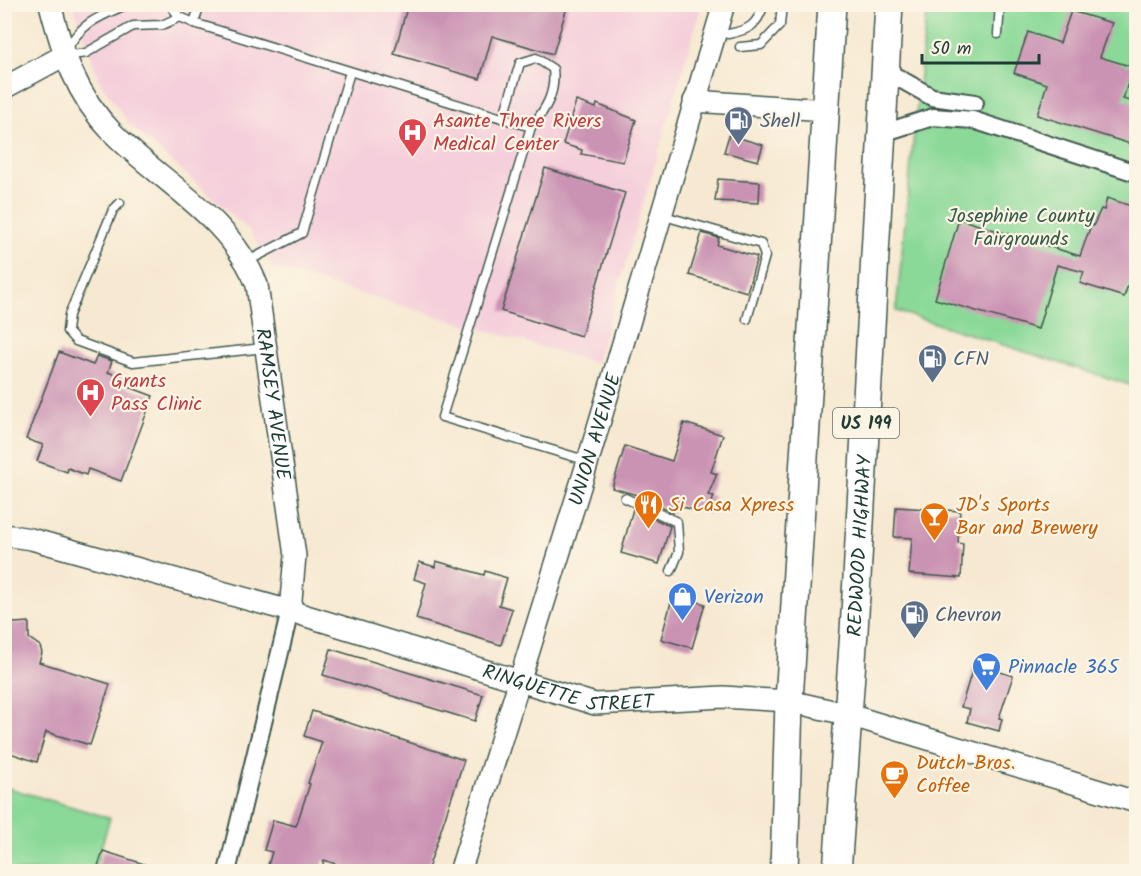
<svg xmlns="http://www.w3.org/2000/svg" width="1141" height="876" font-family="Kalam,sans-serif">
<style>
.built{fill:#f5cfdb}
.green{fill:#8ad998;stroke:#548b66;stroke-width:1.5}
.building{fill:#ca93b3}
.lines{fill:none;stroke-linecap:round;stroke-linejoin:round}
.service-casing{stroke:#3f574c;stroke-width:11}
.minor-casing{stroke:#3f574c;stroke-width:20}
.tertiary-casing{stroke:#3f574c;stroke-width:24}
.trunk-casing{stroke:#3f574c;stroke-width:30}
.service{stroke:#fff;stroke-width:8}
.minor{stroke:#fff;stroke-width:16}
.tertiary{stroke:#fff;stroke-width:21}
.trunk{stroke:#fff;stroke-width:27}
.labels{text-anchor:middle;stroke-width:4.5;stroke-linejoin:round;paint-order:stroke}
.shield{fill:#fcf5e5;stroke:#617469;stroke-width:1.5}
.shield-label{font-size:18px;font-weight:bold;fill:#1f3d34}
.health-label{font-size:20px;fill:#be3a42;stroke:#fcf5e5;text-anchor:start}
.service-label{font-size:20px;fill:#4e5e75;stroke:#fcf5e5;text-anchor:start}
.park-label{font-size:20px;fill:#345c48;stroke:#fcf5e5}
.street-label{font-size:20px;fill:#1f3d34;stroke:#fcf5e5}
.food-label{font-size:20px;fill:#c56008;stroke:#fcf5e5;text-anchor:start}
.shop-label{font-size:20px;fill:#366cbe;stroke:#fcf5e5;text-anchor:start}
</style>
<rect width="100%" height="100%" fill="#fcf5e5"/>
<filter id="ink" filterUnits="userSpaceOnUse"><feTurbulence type="fractalNoise" baseFrequency=".0167" numOctaves="2"/><feDisplacementMap in="SourceGraphic" scale="12" xChannelSelector="R" yChannelSelector="G"/><feConvolveMatrix kernelMatrix="1 2 1 2 8 2 1 2 1" color-interpolation-filters="sRGB"/></filter>
<filter id="wash" filterUnits="userSpaceOnUse"><feTurbulence type="fractalNoise" baseFrequency=".008" numOctaves="4" result="noise"/><feDisplacementMap in="SourceGraphic" scale="24" xChannelSelector="R" yChannelSelector="G"/><feGaussianBlur stdDeviation="1.35" result="paint"/><feColorMatrix in="noise" values="0 0 0 0 0 0 0 0 0 0 0 0 0 0 0 0 0 1.4 0 .05"/><feComposite in="paint" operator="in"/></filter>
<g filter="url(#wash)">
<rect width="100%" height="100%" fill="#f7e9d1"/>
<polygon class="built" points="73,5 702,5 596,363 273,268 249,230 129,124 99,80"/>
<g class="green">
<polygon points="927,5 1136,5 1136,387 896,311"/>
<polygon points="5,787 110,818 94,871 5,871"/>
</g>
<g id="blocks">
<g class="building">
<polygon points="408,4 568,4 553,54 492,36 480,79 394,54"/>
<polygon points="1071,11 1112,23 1100,57 1133,67 1123,99 1137,103 1137,146 1037,115 1047,84 1014,73 1028,32 1060,43"/>
<polygon points="576,101 596,108 597,104 636,120 623,162 581,154 582,150 563,144"/>
<polygon points="729,135 763,145 758,161 724,152"/>
<polygon points="545,168 625,193 581,336 501,311"/>
<polygon points="718,179 760,182 759,203 715,201"/>
<polygon points="1107,198 1137,208 1137,284 1129,282 1124,297 1080,283 1084,272 1057,265 1038,329 935,299 959,219 1080,256 1091,225 1093,226 1101,209 1104,210"/>
<polygon points="702,233 719,238 717,245 757,257 747,292 689,275"/>
<polygon points="59,352 93,365 97,356 112,361 108,372 123,378 121,384 153,396 121,481 88,469 86,475 68,468 67,472 37,461 43,445 26,439"/>
<polygon points="684,423 723,435 711,472 717,474 708,495 714,496 708,514 676,505 673,513 637,495 612,488 625,446 672,461"/>
<polygon points="896,507 960,511 958,543 963,544 961,578 909,574 912,538 894,537"/>
<polygon points="633,509 670,526 659,564 621,553"/>
<polygon points="436,561 484,575 485,571 507,578 499,605 512,609 501,645 416,619 426,583 414,579 419,562 435,567"/>
<polygon points="673,595 705,604 692,648 661,639"/>
<polygon points="4,620 15,623 29,622 29,638 40,646 42,653 39,662 110,684 90,745 46,732 37,762 4,751"/>
<polygon points="331,649 483,695 475,721 323,675"/>
<polygon points="974,664 1013,676 999,718 1002,719 999,731 967,722 970,709 961,707"/>
<polygon points="312,711 464,760 427,872 359,872 324,860 321,872 266,872 272,852 264,850 273,820 296,826 310,784 308,783 322,742 304,736"/>
<polygon points="103,851 160,869 160,872 96,872"/>
</g>
</g>
</g>
<g filter="url(#ink)">
<use href="#blocks" fill-opacity="0" stroke="#3f574c" stroke-width="1.5"/>
<g class="lines">
<defs>
<g id="service">
<polyline points="169,4 180,17 194,23 531,127 442,417 588,461"/>
<polyline points="194,23 200,4"/>
<path d="M728,34C749,30 757,26 764,4"/>
<polyline points="998,34 1000,4"/>
<polyline points="740,47 761,45 780,25 782,4"/>
<path d="M67,49C82,22 101,16 128,4"/>
<polyline points="66,56 86,53 133,26 162,25 180,17"/>
<path d="M503,119L520,63L536,58L553,69C556,93 546,109 531,127"/>
<polyline points="120,203 113,210 69,315 67,331 76,341 133,362 264,348"/>
<polyline points="661,215 761,244 765,256 747,319"/>
<polyline points="248,261 302,233 350,72"/>
<polyline points="625,498 677,522 679,552 671,571"/>
</g>
<g id="minor">
<polyline points="886,71 932,97 975,103"/>
<polyline points="883,133 933,117 973,120 1136,173"/>
<polyline points="227,872 290,611"/>
</g>
<g id="tertiary">
<path id="s1" d="M50,4C62,51 76,95 111,131C160,182 230,216 257,285L295,556L290,611"/>
<polyline points="4,88 63,56"/>
<polyline points="694,101 826,110"/>
<path id="s2" d="M4,535L31,539L290,611L595,704L723,697L789,701L846,714L1136,802"/>
<path id="s3" d="M460,872L588,461L724,4"/>
</g>
<g id="trunk">
<polyline points="784,872 789,701 832,4"/>
<path id="s4" d="M837,872L854,631L889,4"/>
</g>
</defs>
<use href="#service" class="service-casing"/>
<use href="#minor" class="minor-casing"/>
<use href="#tertiary" class="tertiary-casing"/>
<use href="#trunk" class="trunk-casing"/>
<use href="#service" class="service"/>
<use href="#minor" class="minor"/>
<use href="#tertiary" class="tertiary"/>
<use href="#trunk" class="trunk"/>
</g>
</g>
<defs>
<symbol id="fuel-pin" viewBox="-11 -11 22 30"><path d="M0 17L-7.5 6A9.5 9.5 0 1 1 7.5 6Z" fill="#5c6f8a" stroke="#fcf5e5"/><path d="M-5.5-6h7V0h2V4h1.3V-2.5L3-4.5l.8-.8L6-3V5H2.5V1h-1V6h-7ZM-4.2-4.7v3.2H.2V-4.7Z" fill="#fff"/></symbol>
<symbol id="hospital-pin" viewBox="-11 -11 22 30"><path d="M0 17L-7.5 6A9.5 9.5 0 1 1 7.5 6Z" fill="#e0444e" stroke="#fcf5e5"/><path d="M-5-5h3v3.5h4V-5h3V5h-3V1.5h-4V5h-3Z" fill="#fff"/></symbol>
<symbol id="restaurant-pin" viewBox="-11 -11 22 30"><path d="M0 17L-7.5 6A9.5 9.5 0 1 1 7.5 6Z" fill="#e8710a" stroke="#fcf5e5"/><path d="M-5-6h1v4h1v-4h1v4h1v-4h1v5L-1.5 .5V6h-2V.5L-5-1ZM5-6V6H3V1.5H1.5Q1.5-4 5-6Z" fill="#fff"/></symbol>
<symbol id="bar-pin" viewBox="-11 -11 22 30"><path d="M0 17L-7.5 6A9.5 9.5 0 1 1 7.5 6Z" fill="#e8710a" stroke="#fcf5e5"/><path d="M-6-5H6L.8 .8V4.5H3.5V6h-7V4.5H-.8V.8Z" fill="#fff"/></symbol>
<symbol id="shop-pin" viewBox="-11 -11 22 30"><path d="M0 17L-7.5 6A9.5 9.5 0 1 1 7.5 6Z" fill="#3f7fe0" stroke="#fcf5e5"/><path d="M-5-2.5h2.3a2.7 3.5 0 0 1 5.4 0H5L5.5 6h-11ZM-1.5-2.5h3a1.5 2.3 0 0 0-3 0Z" fill="#fff"/></symbol>
<symbol id="supermarket-pin" viewBox="-11 -11 22 30"><path d="M0 17L-7.5 6A9.5 9.5 0 1 1 7.5 6Z" fill="#3f7fe0" stroke="#fcf5e5"/><path d="M-6-5.5h2.5l.6 2H6L4.5 2H-2.5L-4.4-4H-6ZM-1.5 3.2a1.3 1.3 0 1 0 .1 0ZM3 3.2a1.3 1.3 0 1 0 .1 0Z" fill="#fff"/></symbol>
<symbol id="cafe-pin" viewBox="-11 -11 22 30"><path d="M0 17L-7.5 6A9.5 9.5 0 1 1 7.5 6Z" fill="#e8710a" stroke="#fcf5e5"/><path d="M-5.5-4.5H6V0H3Q3 3.5 0 3.5H-2.5Q-5.5 3.5-5.5 0ZM3-3.2v2h1.7v-2ZM-6 4.5H4V6H-6Z" fill="#fff"/></symbol>
</defs>
<g fill-rule="evenodd">
<use href="#fuel-pin" x="722" y="104" width="33" height="45"/>
<use href="#hospital-pin" x="396" y="116" width="33" height="45"/>
<use href="#fuel-pin" x="916" y="342" width="33" height="45"/>
<use href="#hospital-pin" x="74" y="376" width="33" height="45"/>
<use href="#restaurant-pin" x="632" y="488" width="33" height="45"/>
<use href="#bar-pin" x="918" y="500" width="33" height="45"/>
<use href="#shop-pin" x="666" y="580" width="33" height="45"/>
<use href="#fuel-pin" x="898" y="598" width="33" height="45"/>
<use href="#supermarket-pin" x="970" y="650" width="33" height="45"/>
<use href="#cafe-pin" x="878" y="758" width="33" height="45"/>
</g>
<g class="labels">
<rect class="shield" x="833" y="408" width="66" height="30" rx="4.5"/>
<g class="shield-label">
<text x="866" y="429">US 199</text>
</g>
<g class="health-label">
<text x="433" y="127">Asante Three Rivers<tspan x="433" dy="23">Medical Center</tspan></text>
<text x="111" y="387">Grants<tspan x="111" dy="23">Pass Clinic</tspan></text>
</g>
<g class="service-label">
<text x="760" y="127">Shell</text>
<text x="953" y="365">CFN</text>
<text x="935" y="621">Chevron</text>
</g>
<g class="park-label">
<text x="1021" y="222">Josephine County<tspan x="1021" dy="23">Fairgrounds</tspan></text>
</g>
<g class="street-label">
<text dy="7" stroke="none"><textPath href="#s1" startOffset="477">RAMSEY AVENUE</textPath></text>
<text dy="7" stroke="none"><textPath href="#s3" startOffset="453">UNION AVENUE</textPath></text>
<text dy="7" stroke="none"><textPath href="#s4" startOffset="327">REDWOOD HIGHWAY</textPath></text>
<text dy="7" stroke="none"><textPath href="#s2" startOffset="586">RINGUETTE STREET</textPath></text>
</g>
<g class="food-label">
<text x="669" y="511">Si Casa Xpress</text>
<text x="956" y="511">JD's Sports<tspan x="956" dy="23">Bar and Brewery</tspan></text>
<text x="916" y="769">Dutch Bros.<tspan x="916" dy="23">Coffee</tspan></text>
</g>
<g class="shop-label">
<text x="704" y="603">Verizon</text>
<text x="1008" y="673">Pinnacle 365</text>
</g>
</g>
<rect width="1141" height="876" fill="none" stroke="#fcf5e5" stroke-width="24"/>
<path d="M922 54v9h117v-9" fill="none" stroke="#1f3d34" stroke-width="3"/>
<text x="931" y="54" font-size="18" fill="#1f3d34" stroke="#fcf5e5" stroke-width="4.5" paint-order="stroke">50 m</text>
</svg>
